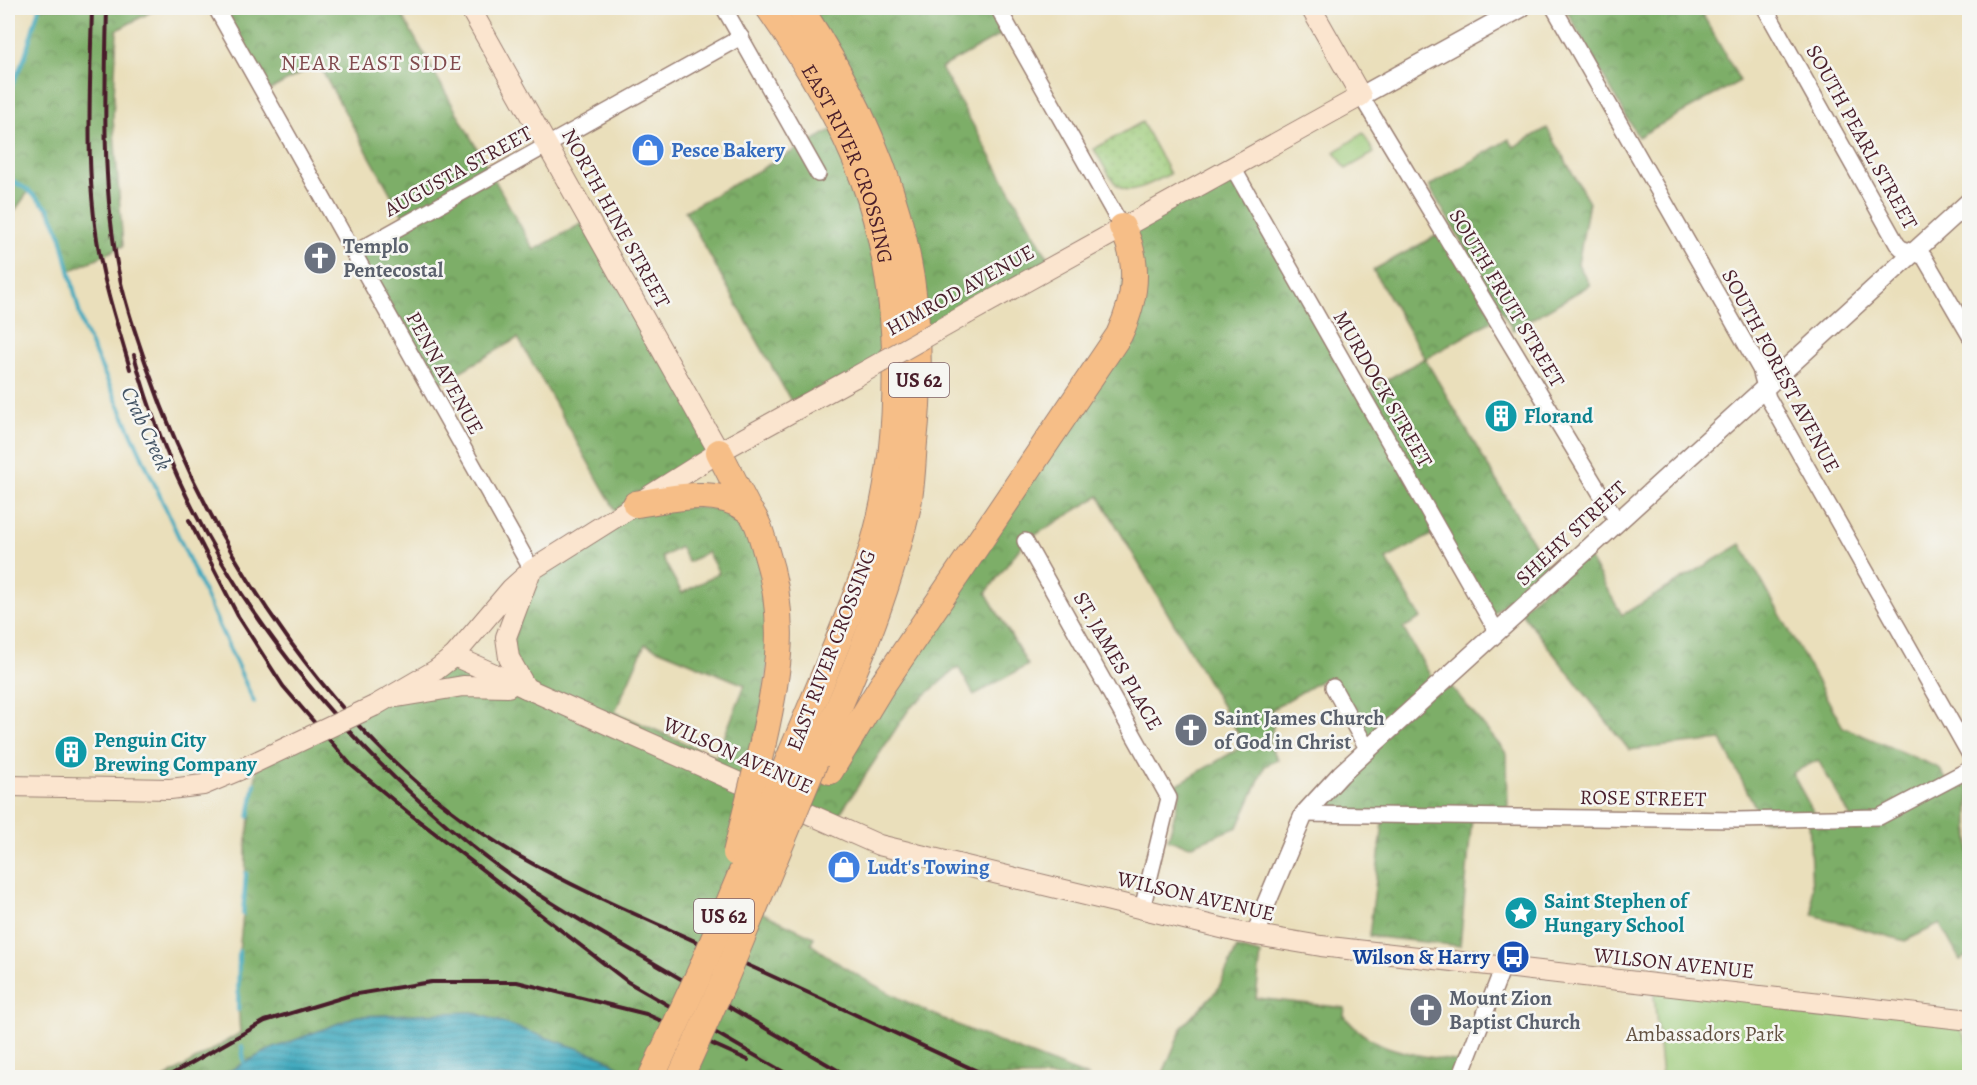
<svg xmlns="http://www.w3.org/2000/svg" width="1977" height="1085" font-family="Alegreya,serif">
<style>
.grass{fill:url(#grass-dots);stroke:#737452;stroke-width:1.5}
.forest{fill:url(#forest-crowns);stroke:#64664a;stroke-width:1.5;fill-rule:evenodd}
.green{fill:#9cca78;stroke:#737452;stroke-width:1.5}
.water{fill:url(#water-rules);stroke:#446474;stroke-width:1.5}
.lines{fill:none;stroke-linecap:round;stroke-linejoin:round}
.stream{stroke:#3ea9be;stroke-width:4}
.minor-casing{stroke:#9a7f73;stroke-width:18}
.tertiary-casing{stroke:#9a7f73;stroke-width:21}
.secondary-casing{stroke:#9a7f73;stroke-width:22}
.motorway-casing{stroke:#9a7f73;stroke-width:28}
.minor{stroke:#fff;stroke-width:15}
.tertiary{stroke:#fff;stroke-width:18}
.secondary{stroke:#fbe5cf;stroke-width:20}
.motorway{stroke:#f6be87;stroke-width:26}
.rail{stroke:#4a1f2b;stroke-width:4}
.secondary-bridge-casing{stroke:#9a7f73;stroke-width:22;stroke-linecap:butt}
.motorway-bridge-casing{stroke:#9a7f73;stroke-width:28;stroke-linecap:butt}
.secondary-bridge{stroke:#fbe5cf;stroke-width:20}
.motorway-bridge{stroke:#f6be87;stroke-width:26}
.labels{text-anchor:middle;stroke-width:5;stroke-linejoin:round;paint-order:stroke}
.shield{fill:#f6f6f2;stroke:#7e6067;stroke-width:1.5}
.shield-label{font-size:20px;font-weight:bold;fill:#4a1f2b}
.street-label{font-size:21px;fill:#4a1f2b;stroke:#f6f6f2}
.shop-label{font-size:21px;font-weight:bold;fill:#366cbe;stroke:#f6f6f2;text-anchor:start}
.worship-label{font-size:21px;font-weight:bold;fill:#5b616d;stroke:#f6f6f2;text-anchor:start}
.culture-label{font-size:21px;font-weight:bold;fill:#0d838f;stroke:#f6f6f2;text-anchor:start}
.transit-label{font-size:21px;font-weight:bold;fill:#164399;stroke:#f6f6f2;text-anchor:end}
.park-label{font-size:21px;fill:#635242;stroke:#f6f6f2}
.neighbourhood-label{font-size:22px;letter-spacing:1.5px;fill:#814b4e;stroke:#f6f6f2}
.water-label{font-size:22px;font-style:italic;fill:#455666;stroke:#f6f6f2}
</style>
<defs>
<pattern id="grass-dots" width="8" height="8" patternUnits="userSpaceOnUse" patternTransform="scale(1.5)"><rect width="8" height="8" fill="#9cca78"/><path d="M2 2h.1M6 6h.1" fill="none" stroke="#88ad68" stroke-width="1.8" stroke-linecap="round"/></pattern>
<pattern id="forest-crowns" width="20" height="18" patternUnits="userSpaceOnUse" patternTransform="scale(1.5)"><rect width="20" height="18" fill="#7dae68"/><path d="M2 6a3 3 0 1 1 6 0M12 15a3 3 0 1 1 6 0" fill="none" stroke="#688d56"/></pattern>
<pattern id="water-rules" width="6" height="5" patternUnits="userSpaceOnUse" patternTransform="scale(1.5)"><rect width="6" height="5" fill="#3ea9be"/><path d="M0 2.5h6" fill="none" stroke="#36899b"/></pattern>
</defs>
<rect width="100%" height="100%" fill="#f6f6f2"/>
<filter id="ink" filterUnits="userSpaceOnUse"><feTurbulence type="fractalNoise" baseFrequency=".0167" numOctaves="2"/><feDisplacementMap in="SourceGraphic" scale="12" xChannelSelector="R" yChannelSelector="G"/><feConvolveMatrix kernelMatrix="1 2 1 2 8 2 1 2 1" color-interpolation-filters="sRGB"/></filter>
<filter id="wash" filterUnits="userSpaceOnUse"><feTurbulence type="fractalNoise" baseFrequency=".008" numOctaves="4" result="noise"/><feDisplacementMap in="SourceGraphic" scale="24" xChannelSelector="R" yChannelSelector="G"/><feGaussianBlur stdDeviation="1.35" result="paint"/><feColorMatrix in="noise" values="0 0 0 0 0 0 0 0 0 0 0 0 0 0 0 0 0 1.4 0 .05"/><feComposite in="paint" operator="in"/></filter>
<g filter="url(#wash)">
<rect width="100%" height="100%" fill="#eadfbb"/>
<path class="grass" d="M1142,122L1170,174C1120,199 1121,197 1094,149Z"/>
<g class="forest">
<path d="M39,8H158L117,30L113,118L123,246L70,271C60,233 59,217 29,191L8,220V94L24,59Z"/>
<path d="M216,8H398L534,250L590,219L719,452L638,503L749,511L777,595L751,788L809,810L853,730L1119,335L1127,236L1232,166L1362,394L1425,358L1373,270L1443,232L1495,319L1425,359L1546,565L1489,618L1439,531L1386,559L1421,618L1403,628L1437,687L1445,679L1507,754L1508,817H1472L1460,946L1369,936L1384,815L1304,814L1368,750L1327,677L1271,710L1275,718L1269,745L1278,759L1265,766L1238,827L1190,846L1168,840L1180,793L1176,785L1245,745L1099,496L1025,541L986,593L1028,665L974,695L958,667L909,709L833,824L809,810L754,909L814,937L811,944C888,1003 998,1042 1089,1077H634L603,1057L269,1050L218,1077L165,1078L240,1033L238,1005L239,951L245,897L246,847L258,761L454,656L525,687L509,658L532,570L618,515L518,338L430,389L354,253L407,223L318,64L264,93ZM680,547L688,562L707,552L719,573L682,593L662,557ZM645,644L745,685L716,757L615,712Z"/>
<polygon points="769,8 998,8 1011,29 941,68 1052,265 796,410 685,211 839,126"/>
<polygon points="1565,8 1699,8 1740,81 1638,137"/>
<polygon points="1547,128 1589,202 1578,264 1590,285 1513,330 1429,186 1509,139 1514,147"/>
<path d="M1741,544L1843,727L1939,768L1947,781L1969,769V955L1960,960L1940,924L1905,941L1813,915L1809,820H1762L1721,740L1629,750L1520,611L1585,551L1622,615ZM1818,760L1851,818L1818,820L1792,773Z"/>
<path d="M1237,948L1261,954L1256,998L1345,1008L1344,1015C1371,1054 1423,1055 1466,1063L1460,1078H1161L1183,1026L1218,989Z"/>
</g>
<g class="green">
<polygon points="1363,133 1374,153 1346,169 1335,152"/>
<polygon points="1653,985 1955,1019 1969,1045 1969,1077 1662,1077"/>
</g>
<polygon class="water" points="472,1012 603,1057 633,1077 218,1077 269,1050 357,1016"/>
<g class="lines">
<g class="stream">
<polyline points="8,94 24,59 39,8"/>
<polyline points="8,178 28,190 49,209 60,233 83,327 254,702"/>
<polyline points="249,817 255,783"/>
<polyline points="243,914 246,873"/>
<polyline points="238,1010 239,951"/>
<polyline points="242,1046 244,1062"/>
</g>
</g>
</g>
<g filter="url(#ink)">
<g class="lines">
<defs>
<g id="minor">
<polyline points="216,8 532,570"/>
<polyline points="724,8 818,174"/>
<polyline points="998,8 1122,227"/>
<polyline points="1554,8 1760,369 1768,398 1970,755"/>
<polyline points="1765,8 1897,244 1901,248 1924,257 1970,336"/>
<polyline points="1361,96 1617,521"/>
<polyline points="1232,166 1497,632"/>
<polyline points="354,253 741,37"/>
<polyline points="1025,541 1169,798 1142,909"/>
<polyline points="1333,687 1368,750"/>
<polyline points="1304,814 1737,820 1879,817 1970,769"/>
<polyline points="1460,1078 1503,967"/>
</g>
<g id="tertiary">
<polyline points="1361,96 1521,8"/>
<polyline points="1256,936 1264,909 1304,814 1341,774 1970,201"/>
</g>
<g id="secondary">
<polyline points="470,8 719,452"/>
<polyline points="967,314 1361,96 1311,8"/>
<polyline points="454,656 879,845 1238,932 1321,946 1970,1020"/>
<polyline points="526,688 509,658 506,637 529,576"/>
<polyline points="397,697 463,686 508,687"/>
<polyline points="374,706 436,670 454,656 511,589 532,570 719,452 855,377"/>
<polyline points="8,786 170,789 203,785 239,770"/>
</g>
<g id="motorway">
<path id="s1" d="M769,8C804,58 841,120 863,178C905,292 906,446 868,562C846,627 818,689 792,752"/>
<path d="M800,8C889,145 932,276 914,442C912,465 912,491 906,514C886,599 851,681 815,761"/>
<polyline points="719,452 749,511"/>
<path d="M636,504C672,499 716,486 748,510C757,517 762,537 765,548C788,619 779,671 763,742"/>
<path d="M830,771L881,687L1119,335C1136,299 1141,263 1122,227"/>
</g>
</defs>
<use href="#minor" class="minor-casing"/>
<use href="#tertiary" class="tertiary-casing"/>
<use href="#secondary" class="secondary-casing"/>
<use href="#motorway" class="motorway-casing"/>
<use href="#minor" class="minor"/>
<use href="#tertiary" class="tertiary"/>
<use href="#secondary" class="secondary"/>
<use href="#motorway" class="motorway"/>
<g class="rail">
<path d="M92,8C90,94 84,182 102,267C109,302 121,335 130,369"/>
<path d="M107,8C105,91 102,175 116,258C122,295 135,332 147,367C212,555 343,753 517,855C583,893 654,922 723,954C813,994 902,1037 992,1078"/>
<path d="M134,355C186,551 317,721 473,847C527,891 590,926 650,961C717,1000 784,1039 851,1078"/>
<polyline points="189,520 238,616 283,686 351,765 410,814 628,982 794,1078"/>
<polyline points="165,1078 265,1021 351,995 431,982 517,982 646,1014 748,1060"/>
</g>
<defs>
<g id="secondary-bridge">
<polyline points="855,377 967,314"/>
<polyline points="239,770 374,706"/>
</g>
<g id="motorway-bridge">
<polyline points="736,853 763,742"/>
<polyline points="651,1078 701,970 792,752"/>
<polyline points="680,1078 724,981 815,761"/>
</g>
</defs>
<use href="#secondary-bridge" class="secondary-bridge-casing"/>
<use href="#motorway-bridge" class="motorway-bridge-casing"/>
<use href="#secondary-bridge" class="secondary-bridge"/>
<use href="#motorway-bridge" class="motorway-bridge"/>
</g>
</g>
<defs>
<symbol id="shop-disc" viewBox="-11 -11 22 22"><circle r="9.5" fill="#3f7fe0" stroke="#f6f6f2"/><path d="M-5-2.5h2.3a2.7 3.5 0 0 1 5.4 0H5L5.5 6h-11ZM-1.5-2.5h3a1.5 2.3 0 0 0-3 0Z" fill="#fff"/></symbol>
<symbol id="church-disc" viewBox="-11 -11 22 22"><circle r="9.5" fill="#6b7280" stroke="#f6f6f2"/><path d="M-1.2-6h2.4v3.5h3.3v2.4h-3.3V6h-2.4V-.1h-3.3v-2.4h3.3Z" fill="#fff"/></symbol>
<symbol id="building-disc" viewBox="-11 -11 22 22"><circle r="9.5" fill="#0f9aa8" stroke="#f6f6f2"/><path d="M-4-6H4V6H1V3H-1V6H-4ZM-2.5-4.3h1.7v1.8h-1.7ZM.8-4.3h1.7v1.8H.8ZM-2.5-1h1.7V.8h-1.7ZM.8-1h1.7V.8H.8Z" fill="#fff"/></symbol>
<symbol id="sight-disc" viewBox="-11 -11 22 22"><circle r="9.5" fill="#0f9aa8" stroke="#f6f6f2"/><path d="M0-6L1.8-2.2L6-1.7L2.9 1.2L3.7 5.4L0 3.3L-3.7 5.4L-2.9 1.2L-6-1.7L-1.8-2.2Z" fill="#fff"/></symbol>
<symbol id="bus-disc" viewBox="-11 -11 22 22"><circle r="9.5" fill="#1a4fb4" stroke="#f6f6f2"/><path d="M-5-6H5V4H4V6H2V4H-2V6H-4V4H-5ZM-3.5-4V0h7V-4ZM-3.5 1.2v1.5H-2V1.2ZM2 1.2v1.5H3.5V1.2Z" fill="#fff"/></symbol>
</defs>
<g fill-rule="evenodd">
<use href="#shop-disc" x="629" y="131" width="38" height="38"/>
<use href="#church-disc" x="301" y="239" width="38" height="38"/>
<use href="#building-disc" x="1482" y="397" width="38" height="38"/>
<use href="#church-disc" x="1172" y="711" width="38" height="38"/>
<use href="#building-disc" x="52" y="733" width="38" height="38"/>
<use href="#shop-disc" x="825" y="848" width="38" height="38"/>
<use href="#sight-disc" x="1502" y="894" width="38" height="38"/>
<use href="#bus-disc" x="1494" y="938" width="38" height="38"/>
<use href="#church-disc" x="1407" y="991" width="38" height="38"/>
</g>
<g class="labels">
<g class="shield">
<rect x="889" y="363" width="60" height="34" rx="4.5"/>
<rect x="694" y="899" width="60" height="34" rx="4.5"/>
</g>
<g class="shield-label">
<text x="919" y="387">US 62</text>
<text x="724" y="923">US 62</text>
</g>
<g class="street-label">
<text transform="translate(1862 137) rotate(61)" y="7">SOUTH PEARL STREET</text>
<text dy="7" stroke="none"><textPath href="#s1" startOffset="176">EAST RIVER CROSSING</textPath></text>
<text transform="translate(458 171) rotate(-29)" y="7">AUGUSTA STREET</text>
<text transform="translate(616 218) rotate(61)" y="7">NORTH HINE STREET</text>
<text transform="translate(960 290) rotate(-29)" y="7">HIMROD AVENUE</text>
<text transform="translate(1507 298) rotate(59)" y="7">SOUTH FRUIT STREET</text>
<text transform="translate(1781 371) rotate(62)" y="7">SOUTH FOREST AVENUE</text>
<text transform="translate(445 373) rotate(61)" y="7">PENN AVENUE</text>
<text transform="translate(1383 389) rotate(60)" y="7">MURDOCK STREET</text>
<text transform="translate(1571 533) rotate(-43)" y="7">SHEHY STREET</text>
<text transform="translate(831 650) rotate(-69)" y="7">EAST RIVER CROSSING</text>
<text transform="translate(1118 661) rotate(60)" y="7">ST. JAMES PLACE</text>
<text transform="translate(738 755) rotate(24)" y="7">WILSON AVENUE</text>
<text transform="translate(1643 798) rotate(1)" y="7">ROSE STREET</text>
<text transform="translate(1196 896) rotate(13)" y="7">WILSON AVENUE</text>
<text transform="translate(1674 963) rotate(6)" y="7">WILSON AVENUE</text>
</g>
<g class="shop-label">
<text x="671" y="157">Pesce Bakery</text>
<text x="867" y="874">Ludt's Towing</text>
</g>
<g class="worship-label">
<text x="343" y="253">Templo<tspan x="343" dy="24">Pentecostal</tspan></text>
<text x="1214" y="725">Saint James Church<tspan x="1214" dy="24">of God in Christ</tspan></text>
<text x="1449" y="1005">Mount Zion<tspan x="1449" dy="24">Baptist Church</tspan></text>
</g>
<g class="culture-label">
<text x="1524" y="423">Florand</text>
<text x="94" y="747">Penguin City<tspan x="94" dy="24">Brewing Company</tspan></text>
<text x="1544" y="908">Saint Stephen of<tspan x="1544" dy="24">Hungary School</tspan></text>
</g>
<g class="transit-label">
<text x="1490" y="964">Wilson &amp; Harry</text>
</g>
<g class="park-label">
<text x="1705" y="1041">Ambassadors Park</text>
</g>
<g class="neighbourhood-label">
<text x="372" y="70">NEAR EAST SIDE</text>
</g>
<g class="water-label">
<text transform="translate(147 428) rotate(65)" y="8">Crab Creek</text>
</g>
</g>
<rect width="1977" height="1085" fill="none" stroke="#f6f6f2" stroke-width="30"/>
</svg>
